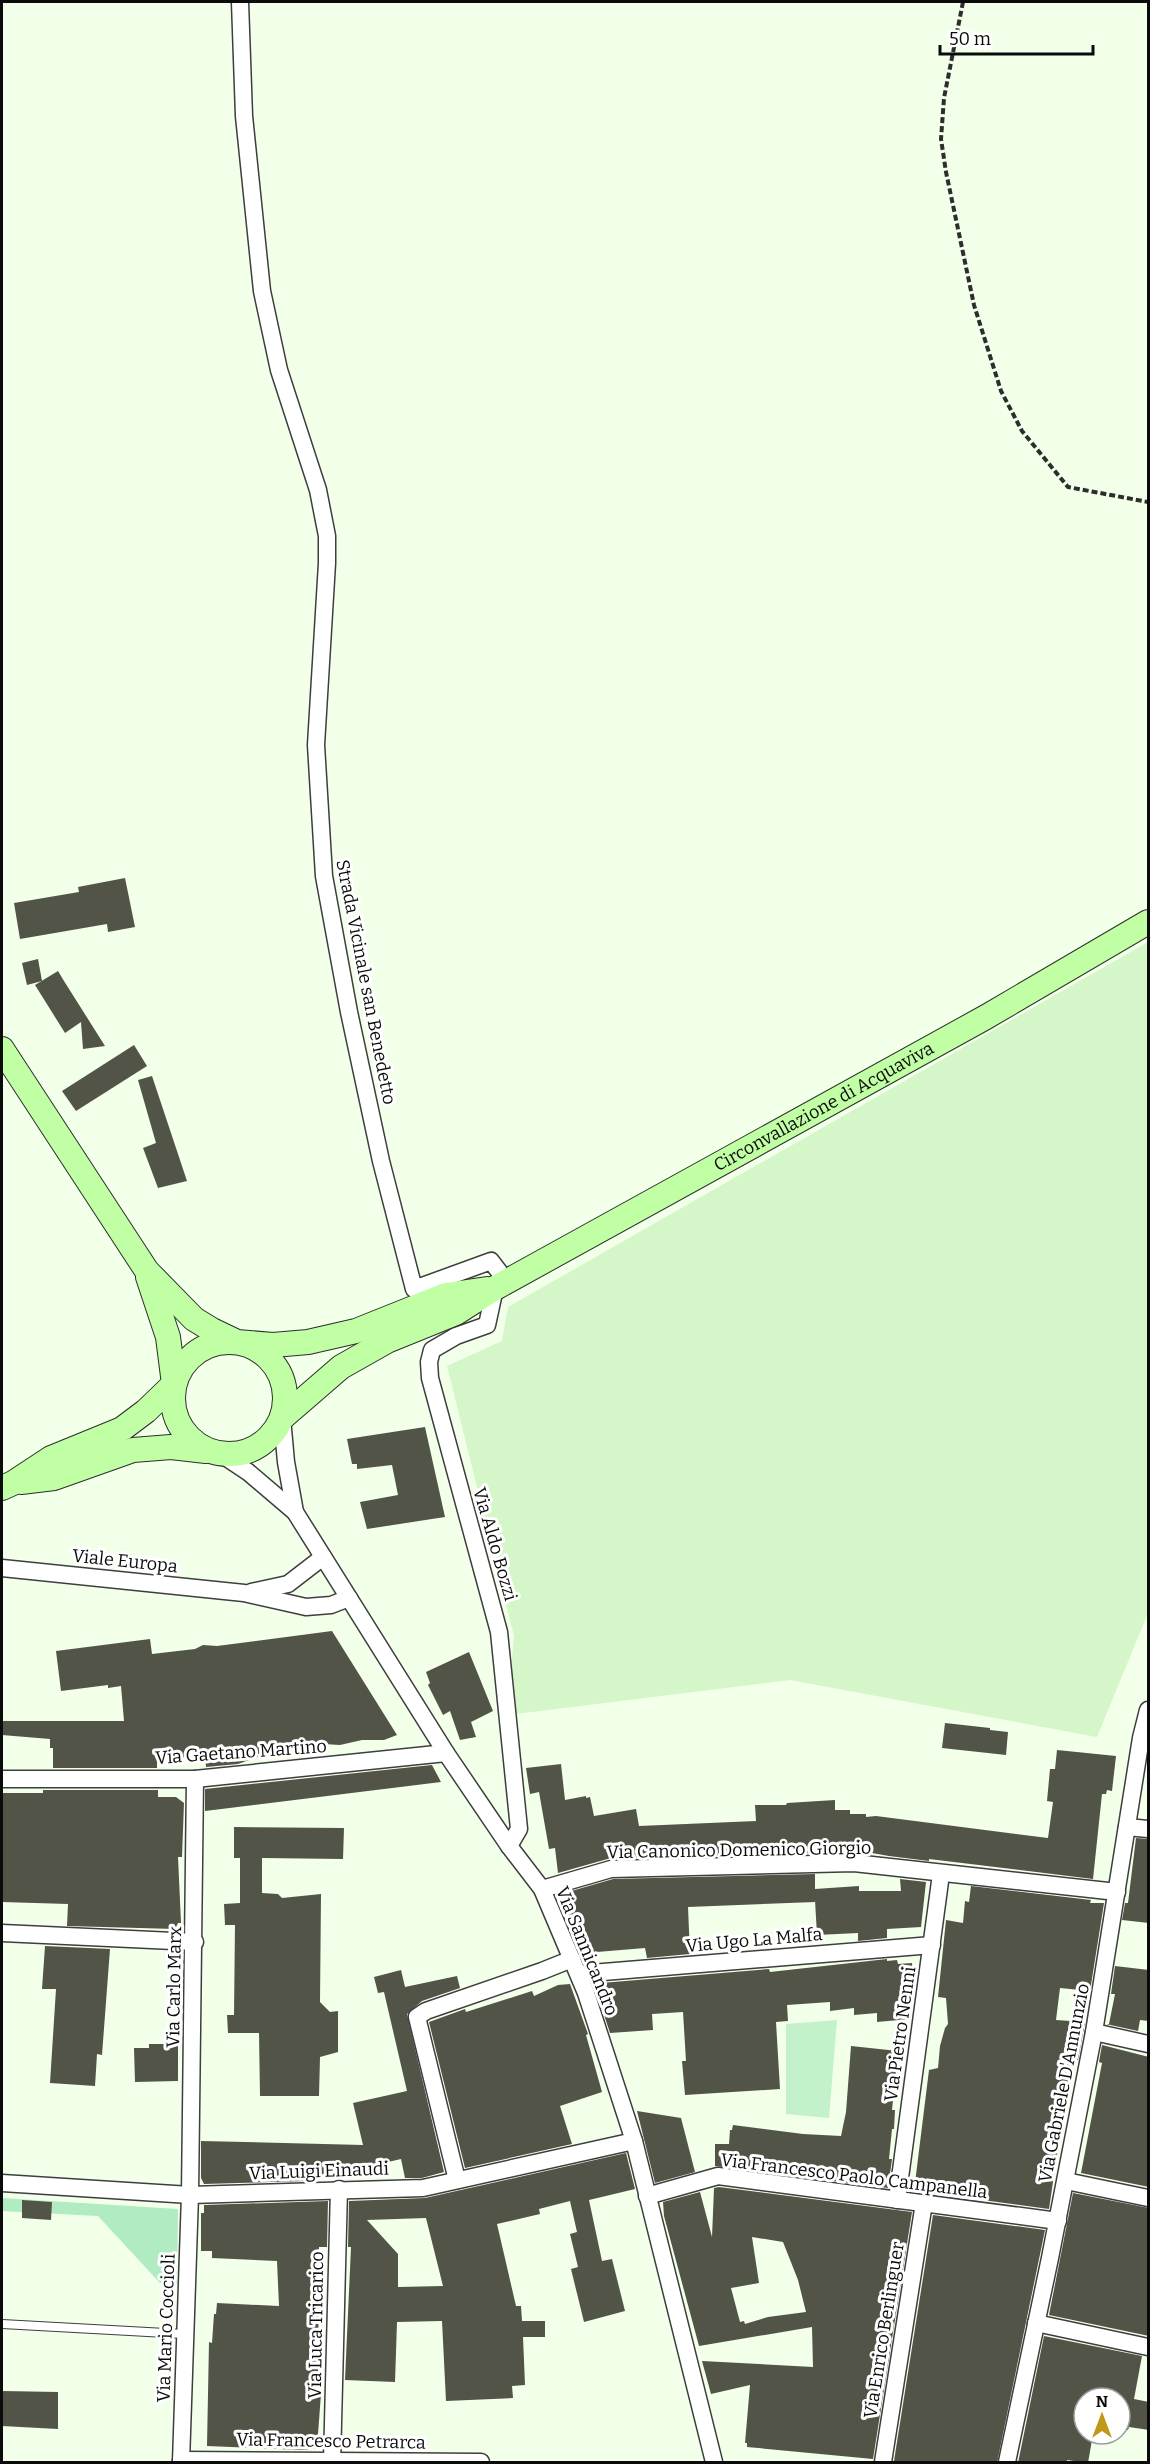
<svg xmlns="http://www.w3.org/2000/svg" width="1150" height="2464" font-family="Bitter,serif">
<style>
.farmland{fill:#d5f6c8}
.green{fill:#b1ebc1}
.pitch{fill:#c3f2ca}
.building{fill:#525447;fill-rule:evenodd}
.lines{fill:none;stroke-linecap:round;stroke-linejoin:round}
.service-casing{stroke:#3e3e3e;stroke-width:10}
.minor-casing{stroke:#3e3e3e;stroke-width:19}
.secondary-casing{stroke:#2d2d2d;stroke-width:26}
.path{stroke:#2d2d2d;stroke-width:4;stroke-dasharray:6 3;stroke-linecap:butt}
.service{stroke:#fff;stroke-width:8}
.minor{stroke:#fff;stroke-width:16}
.secondary{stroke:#c1ffa4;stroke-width:24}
.labels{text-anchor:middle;stroke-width:6;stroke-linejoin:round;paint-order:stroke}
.street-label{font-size:18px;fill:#0b0b0b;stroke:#fff}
</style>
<rect width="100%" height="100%" fill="#f2ffe9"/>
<polygon class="farmland" points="1148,942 1148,1613 1097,1737 790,1680 507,1715 514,1636 447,1366 502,1341 508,1307"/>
<polygon class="green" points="2,2198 178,2209 177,2284 160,2283 98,2216 2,2211"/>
<polygon class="pitch" points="837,2020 829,2118 786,2114 786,2024"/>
<g class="building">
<polygon points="125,878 135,927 108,932 107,924 20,939 14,903 79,892 78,887"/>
<polygon points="38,959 42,981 27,985 22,963"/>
<polygon points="58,971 64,981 105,1046 83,1049 81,1022 65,1033 35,985"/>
<polygon points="134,1045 147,1066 76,1111 62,1091"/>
<polygon points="152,1076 187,1181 158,1188 143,1148 156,1143 138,1080"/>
<polygon points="425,1427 445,1517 367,1529 360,1502 398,1495 392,1465 357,1469 357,1464 352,1464 347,1439"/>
<polygon points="332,1631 397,1735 384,1740 362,1740 340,1745 323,1744 305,1751 283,1748 238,1764 206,1767 205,1755 157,1760 157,1768 53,1768 53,1748 50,1748 50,1739 2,1735 2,1721 124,1721 121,1686 108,1688 108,1685 61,1691 56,1651 150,1639 152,1654 195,1649 203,1645 217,1646"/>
<polygon points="469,1652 493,1711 471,1722 476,1737 460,1740 450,1711 443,1715 428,1685 430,1683 426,1672"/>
<polygon points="945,1723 990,1728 990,1730 1008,1732 1006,1755 942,1748"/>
<polygon points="1057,1750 1116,1756 1112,1791 1107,1790 1106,1794 1102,1794 1093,1879 929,1859 929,1861 889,1856 849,1849 815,1850 815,1853 611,1858 558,1873 555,1848 549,1849 539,1792 530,1794 526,1768 561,1764 565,1800 586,1796 586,1798 590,1797 594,1816 636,1809 639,1826 756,1821 755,1805 786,1805 787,1803 835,1800 835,1810 850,1810 850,1814 866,1814 866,1817 876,1816 1048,1838 1053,1802 1047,1801 1050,1769 1055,1769"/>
<polygon points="432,1765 441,1782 205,1811 205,1789"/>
<polygon points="43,1790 158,1790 158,1797 176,1797 184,1803 182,1857 178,1857 181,1923 178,1923 175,1929 67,1926 68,1904 2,1902 2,1793 43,1793"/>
<polygon points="234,1827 344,1828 343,1859 262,1858 262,1893 278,1894 282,1898 321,1894 320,2002 330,2012 338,2011 338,2052 320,2057 319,2096 260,2096 259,2033 228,2033 227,2015 234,2015 235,1925 225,1925 224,1904 240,1903 240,1858 234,1858"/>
<polygon points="1136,1838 1149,1839 1149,1923 1122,1920 1125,1903 1128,1903"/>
<polygon points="815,1874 815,1889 859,1886 859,1891 901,1891 900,1879 926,1882 921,1927 887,1929 887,1938 858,1941 858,1933 817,1935 815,1900 815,1902 688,1907 690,1954 647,1958 645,1948 585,1953 562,1902 561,1894 613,1879"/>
<polygon points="971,1886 1091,1900 1090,1903 1104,1903 1090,1991 1060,1988 1056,2020 1085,2022 1078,2060 1071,2059 1049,2209 914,2191 929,2070 938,2068 940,2046 945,2028 948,2024 946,1998 938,1997 946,1920 963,1923 965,1901 969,1902"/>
<polygon points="45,1946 110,1949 102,2055 97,2054 95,2086 50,2083 56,1989 42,1989"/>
<polygon points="887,1959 887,1961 897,1960 898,1964 912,1963 914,1995 909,1994 910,2019 877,2022 877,2013 854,2015 854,2008 830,2011 830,2002 787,2005 788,2021 776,2022 780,2089 685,2095 682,2061 686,2061 683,2012 652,2014 653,2030 610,2033 596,1990 601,1983 769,1969 770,1972"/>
<polygon points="1115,1966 1149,1970 1149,2021 1140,2020 1138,2031 1106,2024 1109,2024 1115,1994 1111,1994"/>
<polygon points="401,1970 405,1987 457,1976 460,1988 422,2001 407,2014 444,2172 422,2178 405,2178 401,2159 306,2181 204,2184 201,2178 201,2141 363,2145 353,2103 407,2091 384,1992 378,1993 374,1977"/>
<polygon points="570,1984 588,2034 586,2035 602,2092 560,2106 572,2144 465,2168 429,2022 465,2009 466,2012 532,1991 534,1996 558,1985"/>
<polygon points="149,2044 178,2044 178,2081 135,2082 134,2048 149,2048"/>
<polygon points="1102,2045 1149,2057 1149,2187 1081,2173 1102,2063 1099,2062"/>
<polygon points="851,2046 898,2051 892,2110 895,2110 894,2129 892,2129 889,2159 892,2159 888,2188 715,2166 715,2144 729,2144 730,2130 732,2130 733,2125 803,2134 841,2136 846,2112"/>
<polygon points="637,2111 681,2118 695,2172 655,2183"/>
<path d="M626,2153L635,2189L589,2200L602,2261L612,2259L625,2311L584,2322L571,2269L578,2267L570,2234L577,2232L570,2201L539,2209L540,2214L497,2224L516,2306H521L522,2321H545V2337H523L525,2385L512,2386L513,2398L446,2401L442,2321L397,2322L395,2382L345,2380L351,2247H348L349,2201L425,2198ZM426,2218L443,2286L398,2287V2254L367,2220Z"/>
<path d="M719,2187L912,2212L873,2459L747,2447V2443H745L750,2385L711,2394L702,2361L813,2367L812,2327L699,2346L664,2216L663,2202L700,2192L712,2237L714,2188ZM752,2237L783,2242L798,2280L806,2312L768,2317L745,2324L744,2321L740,2322L731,2288L759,2283Z"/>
<polygon points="1073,2193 1149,2208 1149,2336 1049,2315"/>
<polygon points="22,2200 52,2202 51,2220 22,2218"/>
<polygon points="328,2201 327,2247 319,2247 318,2380 322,2380 317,2448 303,2450 207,2446 209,2342 212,2343 214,2314 216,2314 217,2303 279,2306 277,2261 212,2258 212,2251 201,2251 201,2213 204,2213 204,2205"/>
<polygon points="933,2215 1045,2230 997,2463 894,2461"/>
<polygon points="1044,2336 1142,2356 1134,2399 1149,2402 1149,2430 1129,2427 1128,2430 1120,2429 1120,2398 1084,2398 1084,2434 1093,2434 1088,2463 1067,2460 1067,2463 1018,2463"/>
<polygon points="2,2391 58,2392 58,2429 2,2426"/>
</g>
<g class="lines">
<defs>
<polyline id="service" points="2,2324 184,2334"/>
<g id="minor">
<polyline points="240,2 244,116 262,291 279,370 318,490 327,536 327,563 316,745 324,876 349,1012 381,1161 414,1289 491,1261 507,1282"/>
<polyline points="495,1288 487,1325 456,1336 432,1350 429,1362 430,1378 499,1632 519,1829 509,1846"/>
<polyline points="282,1418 286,1462 295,1512"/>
<polyline points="221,1454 248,1472 295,1512 446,1753 509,1846 542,1889 586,1993 634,2141 714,2462"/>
<polyline points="2,1568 244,1593 306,1607 331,1605 349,1598"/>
<polyline points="251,1592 288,1584 323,1557"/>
<polyline points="2,1779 195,1779 446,1753"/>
<polyline points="1127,1827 1148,1829"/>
<polyline points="542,1889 611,1869 854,1863 1117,1892"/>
<polyline points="2,1933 195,1942"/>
<polyline points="579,1974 932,1945"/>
<polyline points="1094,2032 1148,2044"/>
<polyline points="457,2180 417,2017 426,2011 542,1971 572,1959"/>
<polyline points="1066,2181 1148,2198"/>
<polyline points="2,2183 190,2195 423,2188 634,2141"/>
<polyline points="647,2196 718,2176 1058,2221"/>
<polyline points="897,2200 941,1874"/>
<polyline points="1036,2323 1148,2347"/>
<polyline points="181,2460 481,2462"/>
<polyline points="181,2462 190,2195 195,1779"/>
<polyline points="332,2462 339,2189"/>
<polyline points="883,2462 924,2203"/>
<polyline points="1007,2462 1050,2258 1094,2032 1141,1738 1148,1710"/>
</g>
<g id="secondary">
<polyline points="2,1049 147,1271 194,1319 212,1330 237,1342 273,1345 308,1342 356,1331 446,1295 487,1289"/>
<circle cx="229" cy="1398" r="56"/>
<path id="s1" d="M282,1418L341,1367L387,1341L456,1313L495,1288L986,1017L1148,922"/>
<polyline points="21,1482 54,1478 133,1450 171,1447 206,1451"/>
<polyline points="2,1488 13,1483 51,1458 122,1429 146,1411 174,1384 168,1337 148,1277"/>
</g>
</defs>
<use href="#service" class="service-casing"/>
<use href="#minor" class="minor-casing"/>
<use href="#secondary" class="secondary-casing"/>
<polyline class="path" points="963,2 944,98 941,139 946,172 974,305 1001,391 1022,431 1068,487 1148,502"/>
<use href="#service" class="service"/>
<use href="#minor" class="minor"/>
<use href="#secondary" class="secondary"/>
</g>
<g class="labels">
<g class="street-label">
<text transform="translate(366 982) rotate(79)" y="6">Strada Vicinale san Benedetto</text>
<text dy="6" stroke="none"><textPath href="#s1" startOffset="627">Circonvallazione di Acquaviva</textPath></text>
<text transform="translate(495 1544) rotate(74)" y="6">Via Aldo Bozzi</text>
<text transform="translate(125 1561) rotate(6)" y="6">Viale Europa</text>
<text transform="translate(241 1752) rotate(-4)" y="6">Via Gaetano Martino</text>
<text transform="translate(739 1850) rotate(-1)" y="6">Via Canonico Domenico Giorgio</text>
<text transform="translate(754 1940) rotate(-5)" y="6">Via Ugo La Malfa</text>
<text transform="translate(587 1951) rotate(68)" y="6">Via Sannicandro</text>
<text transform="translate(174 1987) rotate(-89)" y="6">Via Carlo Marx</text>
<text transform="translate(900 2034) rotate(-82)" y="6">Via Pietro Nenni</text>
<text transform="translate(1064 2083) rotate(-79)" y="6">Via Gabriele D'Annunzio</text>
<text transform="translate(319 2171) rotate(-2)" y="6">Via Luigi Einaudi</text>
<text transform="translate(854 2176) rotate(7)" y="6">Via Francesco Paolo Campanella</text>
<text transform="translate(316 2325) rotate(-89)" y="6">Via Luca Tricarico</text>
<text transform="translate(166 2328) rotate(-88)" y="6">Via Mario Coccioli</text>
<text transform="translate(884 2330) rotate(-81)" y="6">Via Enrico Berlinguer</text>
<text transform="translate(331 2441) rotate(1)" y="6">Via Francesco Petrarca</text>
</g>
</g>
<rect width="1150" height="2464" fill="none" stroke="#0b0b0b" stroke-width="6"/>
<g transform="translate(1102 2416)"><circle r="28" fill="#ffffff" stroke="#9d9d9d" stroke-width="1.5"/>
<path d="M0-4.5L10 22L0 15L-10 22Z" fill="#c2981b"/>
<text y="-9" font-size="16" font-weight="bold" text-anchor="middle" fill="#0b0b0b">N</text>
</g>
<path d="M940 45v9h153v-9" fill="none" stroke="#0b0b0b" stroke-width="3"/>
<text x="949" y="45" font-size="18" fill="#0b0b0b" stroke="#ffffff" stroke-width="4.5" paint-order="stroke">50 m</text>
</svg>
